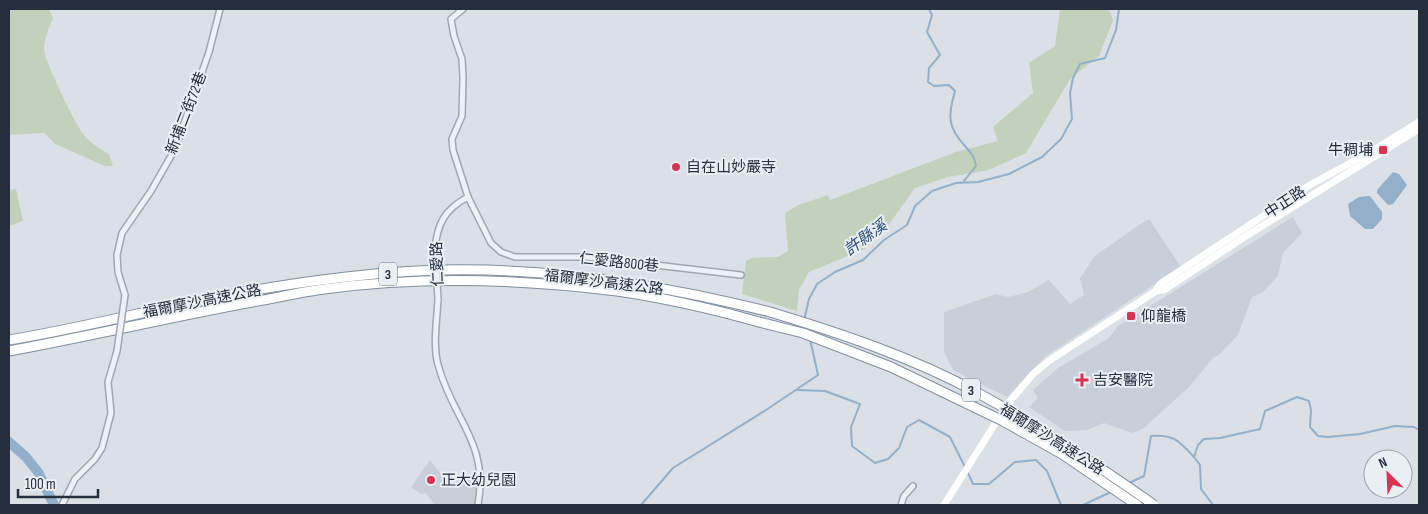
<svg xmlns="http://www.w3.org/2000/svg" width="1428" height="514" font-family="'Sofia Sans Condensed','Noto Sans TC',sans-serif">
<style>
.built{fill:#c8cfd9}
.green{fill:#c2d1bb}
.water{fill:#92b0ca}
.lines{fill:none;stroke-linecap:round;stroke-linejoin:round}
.stream{stroke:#92b0ca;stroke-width:2}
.river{stroke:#92b0ca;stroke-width:10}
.minor-casing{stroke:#a0a7b0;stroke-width:8}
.motorway-casing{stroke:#818e9e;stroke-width:11}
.minor{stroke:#edf0f5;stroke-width:5}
.secondary{stroke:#fff;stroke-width:7}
.motorway{stroke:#fff;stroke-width:9}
.minor-bridge-casing{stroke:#a0a7b0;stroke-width:8;stroke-linecap:butt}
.motorway-bridge-casing{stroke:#818e9e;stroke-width:11;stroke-linecap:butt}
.minor-bridge{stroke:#edf0f5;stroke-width:5}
.motorway-bridge{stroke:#fff;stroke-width:9}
.poi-dot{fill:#d83354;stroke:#eaeff4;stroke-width:2}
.labels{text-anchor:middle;stroke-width:4;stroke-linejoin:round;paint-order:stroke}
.shield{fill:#eaeff4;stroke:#5f6874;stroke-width:1}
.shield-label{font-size:14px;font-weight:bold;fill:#242e3d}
.street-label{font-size:15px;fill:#242e3d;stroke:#eaeff4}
.poi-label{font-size:15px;fill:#242e3d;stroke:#eaeff4;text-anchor:start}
.water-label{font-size:16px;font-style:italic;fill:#2b4f74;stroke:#eaeff4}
</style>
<rect width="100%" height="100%" fill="#dae0e6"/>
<g class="built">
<polygon points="1293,217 1302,233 1283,253 1278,276 1263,292 1252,297 1238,335 1220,354 1213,358 1190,386 1144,428 1133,433 1104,423 1087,430 1065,431 1029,407 1038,398 1033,390 1058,368 1109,338 1118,326"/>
<polygon points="1149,219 1181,267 1046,356 1007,397 953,370 944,352 944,312 996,294 1008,297 1028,292 1049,280 1070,304 1084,295 1080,278 1095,256 1136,227"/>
<polygon points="430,460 448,483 476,477 477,490 475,505 435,505 426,493 421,494 411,487"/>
</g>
<g class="green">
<path d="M9,9H49L53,18C49,27 45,38 44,48C43,58 76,126 84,135C91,143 99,149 109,154L113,166H105L55,144L45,133L9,135Z"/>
<polygon points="1060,9 1109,9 1113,20 1099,56 1070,79 1026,153 989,170 948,177 915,188 887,227 865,249 809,272 799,290 797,311 742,294 746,261 752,258 778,257 788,251 785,213 798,205 828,195 830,200 956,152 998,141 993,127 1033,93 1029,63 1055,46"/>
<polygon points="16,189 23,221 9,226 9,190"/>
</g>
<g class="water">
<polygon points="1393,172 1399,174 1407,185 1393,204 1388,205 1377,193 1377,190"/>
<polygon points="1370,196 1382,212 1382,219 1373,229 1365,229 1350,216 1348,204 1359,197"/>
</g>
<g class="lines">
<g class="stream">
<path d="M929,9L932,15L927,32L940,55L929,68L928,82L934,86L949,85L955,91C948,115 947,127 965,146C971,153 975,157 976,166L964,181"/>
<polyline points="805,320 805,316 809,299 817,284 835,272 863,260 884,240 907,225 915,206 932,191 956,183 978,182 1009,174 1042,157 1061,139 1072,119 1070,93 1073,78 1080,64 1105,58 1116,30 1119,9"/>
<polyline points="797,390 825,391 860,404 851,427 852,446 875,463 888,459 899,448 907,427 919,420 950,437 965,467"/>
<polyline points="1194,457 1200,465 1201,489 1213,505"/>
<polyline points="967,471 973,484 989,484 1015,462 1036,460 1047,471 1061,505"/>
<path d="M1129,483L1144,476L1151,436C1174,434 1179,441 1194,457L1198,445L1204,439L1220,438L1260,429L1265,411L1297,397L1309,401L1311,410L1310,427L1318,436L1328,437L1360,434L1395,426L1414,427L1419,430"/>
<polyline points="641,505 673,468 766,410 818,375 810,339"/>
<polyline points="1083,505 1111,492"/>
</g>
<polyline class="river" points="9,442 26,457 38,472 54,505"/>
<defs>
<g id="minor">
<polyline points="468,197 491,243 501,252 515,257 587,257 741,275"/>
<path d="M435,249C437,224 445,209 468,197L453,150L452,139L462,116L463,78L462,59L454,36L451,19L463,9"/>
<polyline points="125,295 118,272 117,255 122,233 151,191 175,149 209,52 220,9"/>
<path d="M438,299C437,321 432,347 439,368C454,421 489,443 478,505"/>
<polyline points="62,505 75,479 95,459 102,448 111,413 108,382 117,351"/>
<polyline points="901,505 904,496 913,486"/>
</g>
<g id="motorway">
<path d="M9,340C88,327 165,306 244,292C301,282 359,274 417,271C535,265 656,283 770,312"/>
<path d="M9,351C90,336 171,317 252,302C276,298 300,292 324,289C421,276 521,279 617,291C665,298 713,309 759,322"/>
</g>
</defs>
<use href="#minor" class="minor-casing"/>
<use href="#motorway" class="motorway-casing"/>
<use href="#minor" class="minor"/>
<g class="secondary">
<polyline points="1156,291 1164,290 1246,236 1419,129"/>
<polyline points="944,505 993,427 1011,400 1033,374 1050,360 1156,291 1160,284 1310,185 1374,150 1419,122"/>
</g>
<use href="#motorway" class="motorway"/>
<defs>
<g id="minor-bridge">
<polyline points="435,249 438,299"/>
<polyline points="117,351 125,295"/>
</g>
<g id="motorway-bridge">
<path d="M770,312C840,333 914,358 978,393C1040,427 1097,465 1154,505"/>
<polyline points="759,322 803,333 891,367 1003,421 1062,454 1137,505"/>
</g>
</defs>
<use href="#minor-bridge" class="minor-bridge-casing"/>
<use href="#motorway-bridge" class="motorway-bridge-casing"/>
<use href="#minor-bridge" class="minor-bridge"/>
<use href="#motorway-bridge" class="motorway-bridge"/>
</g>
<g class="poi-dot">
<rect x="1378" y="145" width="10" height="10" rx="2.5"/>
<circle cx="676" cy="167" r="5"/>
<rect x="1126" y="311" width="10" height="10" rx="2.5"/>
<path d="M1079.5 372.5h5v5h5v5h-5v5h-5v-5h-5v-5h5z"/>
<circle cx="431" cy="480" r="5"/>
</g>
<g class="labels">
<g class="shield">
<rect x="379" y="262.5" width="18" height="23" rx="4"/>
<rect x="962" y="378.5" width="18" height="23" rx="4"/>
</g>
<g class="shield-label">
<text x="388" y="279">3</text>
<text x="971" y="395">3</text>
</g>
<g class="street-label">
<text transform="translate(186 113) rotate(-69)" y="5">新埔二街72巷</text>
<text transform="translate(1285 202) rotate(-33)" y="5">中正路</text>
<text transform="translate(619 262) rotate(6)" y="5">仁愛路800巷</text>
<text transform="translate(437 264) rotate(-92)" y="5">仁愛路</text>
<text transform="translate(604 282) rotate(7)" y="5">福爾摩沙高速公路</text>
<text transform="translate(202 301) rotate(-11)" y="5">福爾摩沙高速公路</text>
<text transform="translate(1052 439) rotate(32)" y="5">福爾摩沙高速公路</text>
</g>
<g class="poi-label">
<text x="1373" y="155" text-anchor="end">牛稠埔</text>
<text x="686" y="172">自在山妙嚴寺</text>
<text x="1141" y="321">仰龍橋</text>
<text x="1093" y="385">吉安醫院</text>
<text x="441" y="485">正大幼兒園</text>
</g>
<g class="water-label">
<text transform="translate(865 237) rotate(-36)" y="6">許縣溪</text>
</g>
</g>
<rect width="1428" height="514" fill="none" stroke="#242e3d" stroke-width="20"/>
<g transform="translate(1388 474) rotate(336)"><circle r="24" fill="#eaeff4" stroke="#9ba2ab"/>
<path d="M0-4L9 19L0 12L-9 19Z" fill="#d83354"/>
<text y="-8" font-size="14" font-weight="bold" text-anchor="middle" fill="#242e3d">N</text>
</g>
<path d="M18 489v8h80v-8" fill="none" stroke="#242e3d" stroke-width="2.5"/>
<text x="25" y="489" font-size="15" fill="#242e3d" stroke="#eaeff4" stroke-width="4" paint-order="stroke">100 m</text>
</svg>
